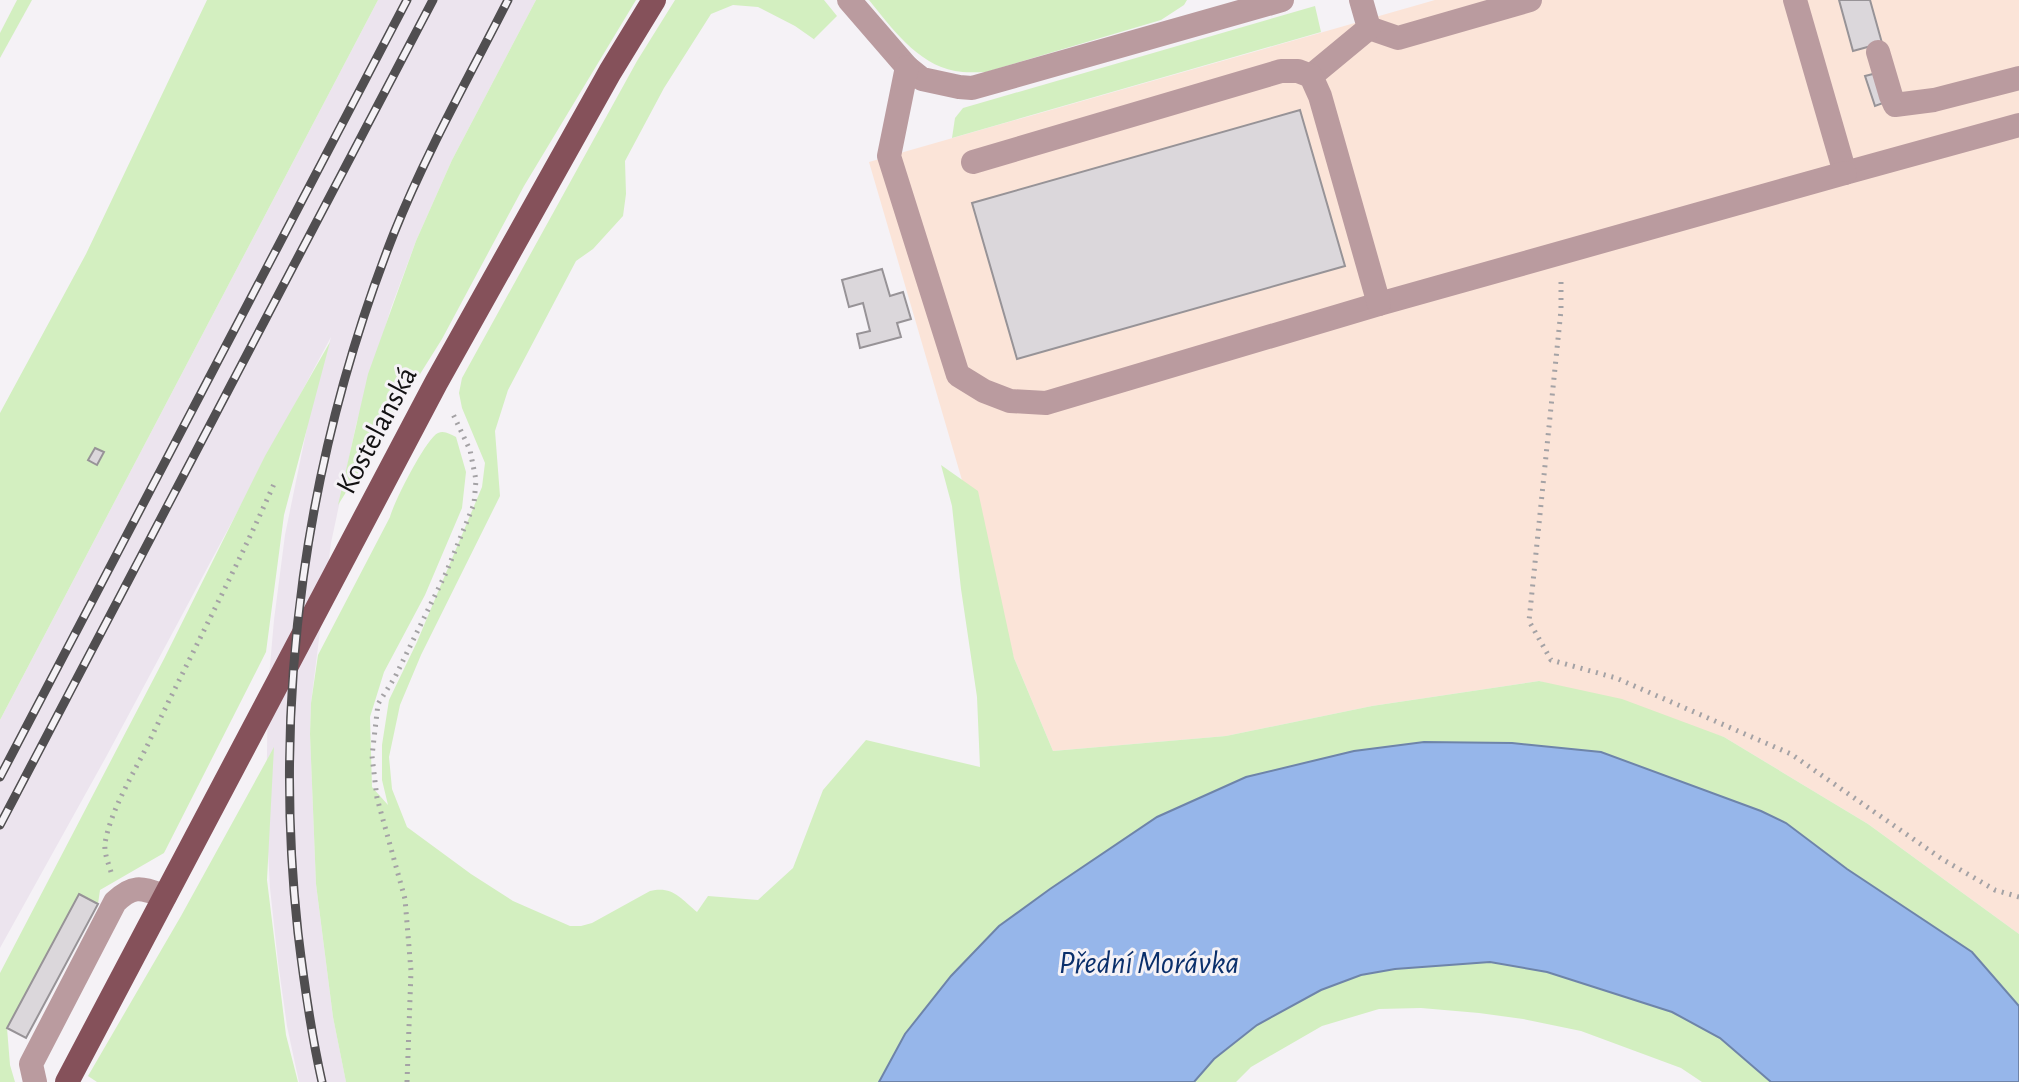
<svg xmlns="http://www.w3.org/2000/svg" width="2019" height="1082" font-family="'Alegreya Sans',sans-serif">
<style>
.built{fill:#ece4ee}
.industrial{fill:#fbe4d8}
.green{fill:#d3efc0}
.water{fill:#96b6ea;stroke:#6e84a9;stroke-width:2}
.building{fill:#dbd7db;stroke:#979397;stroke-width:2}
.lines{fill:none;stroke-linecap:round;stroke-linejoin:round}
.path{stroke:#a4a2a5;stroke-width:5;stroke-dasharray:2 6;stroke-linecap:butt}
.minor{stroke:#ba9b9f;stroke-width:24}
.major{stroke:#85515a;stroke-width:24}
.rail-casing{stroke:#504e50;stroke-width:9}
.rail{stroke:#f5f2f6;stroke-width:6;stroke-dasharray:18;stroke-linecap:butt}
.labels{text-anchor:middle;stroke-width:6;stroke-linejoin:round;paint-order:stroke}
.street-label{font-size:30px;fill:#121112;stroke:#f5f2f6}
.water-label{font-size:32px;font-style:italic;fill:#0a2f6b;stroke:#f5f2f6}
</style>
<rect width="100%" height="100%" fill="#f5f2f6"/>
<polygon class="built" points="378,0 536,0 452,160 416,241 391,308 356,425 331,543 311,703 310,734 316,884 333,1017 346,1082 299,1082 287,1026 278,962 270,888 266,816 268,688 274,620 285,535 310,413 331,337 106,757 0,948 0,720"/>
<polygon class="industrial" points="1435,0 2019,0 2019,934 1868,824 1724,737 1539,681 1372,706 1226,736 1053,751 1014,658 869,162"/>
<g class="green">
<polygon points="17,0 32,0 0,58 0,33"/>
<polygon points="207,0 378,0 0,720 0,413 86,254"/>
<polygon points="536,0 636,0 524,186 442,339 338,505 368,374 416,241 452,160"/>
<path d="M675,0H824L837,16L814,39L815,40L795,26L758,7L733,5L711,14L664,88L625,161L626,194L623,216L593,249L576,261L508,390L495,431L500,496L421,655L400,705L389,757L392,789L407,827L471,874L513,901L570,926H581L592,923L650,891C673,886 680,898 697,912L708,896L758,900L793,868L823,790L866,740L980,767L977,697L961,589L952,506L941,465L978,491L1014,658L1053,751L1226,736L1372,706L1539,681L1622,699L1724,737L1868,824L2019,934V1006L1972,952L1847,869L1785,823L1761,811L1601,752L1512,743L1424,742L1354,751L1246,777L1050,889L999,926L951,976L905,1034L879,1082H346L333,1017L316,884L310,734L311,703L318,655L390,517C393,504 426,438 438,433C444,430 450,434 456,437L466,472L462,508L425,595L384,672L370,717L372,787L388,805L382,780V745L389,700L417,642L482,487L485,463L462,408L459,393L462,378L637,61Z"/>
<path d="M869,0H1187L1184,5L1161,20L986,72C976,72 965,73 955,71C917,64 891,27 869,0Z"/>
<polygon points="1315,6 1321,32 952,138 955,118 963,108"/>
<polygon points="330,342 284,515 266,652 164,853 100,890 98,904 80,895 7,1028 10,1065 15,1082 0,1082 0,973 165,657 265,456"/>
<polygon points="274,747 267,880 286,1035 298,1082 97,1082 88,1076 181,916"/>
<polygon points="1490,962 1547,972 1672,1012 1720,1038 1771,1082 1702,1082 1681,1068 1581,1031 1523,1019 1479,1013 1421,1008 1379,1009 1322,1026 1251,1067 1236,1082 1194,1082 1214,1059 1257,1025 1321,990 1361,975 1395,969"/>
</g>
<polygon class="water" points="1424,742 1512,743 1601,752 1761,811 1786,823 1847,869 1972,952 2019,1006 2019,1082 1771,1082 1720,1038 1672,1012 1547,972 1490,962 1395,969 1361,975 1321,990 1257,1025 1214,1059 1194,1082 879,1082 905,1034 951,976 999,926 1050,889 1157,817 1246,777 1354,751"/>
<g class="building">
<polygon points="1839,0 1870,0 1882,43 1853,51"/>
<polygon points="1877,73 1886,102 1875,106 1865,76"/>
<polygon points="1300,110 1345,266 1017,359 972,203"/>
<polygon points="882,269 890,296 903,292 911,319 897,323 901,337 860,348 857,334 870,331 863,303 849,307 842,280"/>
<polygon points="95,448 104,452 97,465 88,460"/>
<polygon points="79,894 98,904 26,1038 7,1028"/>
</g>
<g class="lines">
<g class="path">
<polyline points="1561,282 1561,310 1529,621 1551,660 1616,678 1791,754 1942,859 1995,890 2019,897"/>
<path d="M111,872C108,862 104,853 105,843C111,809 134,773 149,742C190,656 235,572 274,484"/>
<polyline points="407,1082 411,971 405,899 377,798 372,756 378,704 395,677 446,573 474,504 476,480 470,450 452,412"/>
</g>
<g class="minor">
<polyline points="849,0 907,67 922,79 959,87 972,88 1282,0"/>
<polyline points="1795,0 1845,173 2019,125"/>
<polyline points="1369,28 1398,38 1530,0"/>
<polyline points="1878,52 1891,96 1895,105 1934,100 2019,78"/>
<polyline points="907,67 889,156 958,375 984,391 1010,401 1046,403 1379,304 1845,173"/>
<polyline points="1311,76 1369,28 1361,0"/>
<polyline points="973,162 1281,71 1298,71 1311,76 1320,96 1379,304"/>
<path d="M35,1082L31,1064L115,902C134,884 141,888 165,896"/>
</g>
<polyline class="major" points="67,1082 436,383 610,72 654,0"/>
<defs>
<g id="rail">
<polyline points="0,777 407,0"/>
<polyline points="0,825 433,0"/>
<path d="M322,1082C311,1033 304,983 298,933C272,695 306,456 394,233C426,153 469,77 508,0"/>
</g>
</defs>
<use href="#rail" class="rail-casing"/>
<use href="#rail" class="rail"/>
</g>
<g class="labels">
<g class="street-label">
<text transform="translate(376 430) rotate(-62)" y="10">Kostelanská</text>
</g>
<g class="water-label">
<text x="1149" y="973">Přední Morávka</text>
</g>
</g>
</svg>
